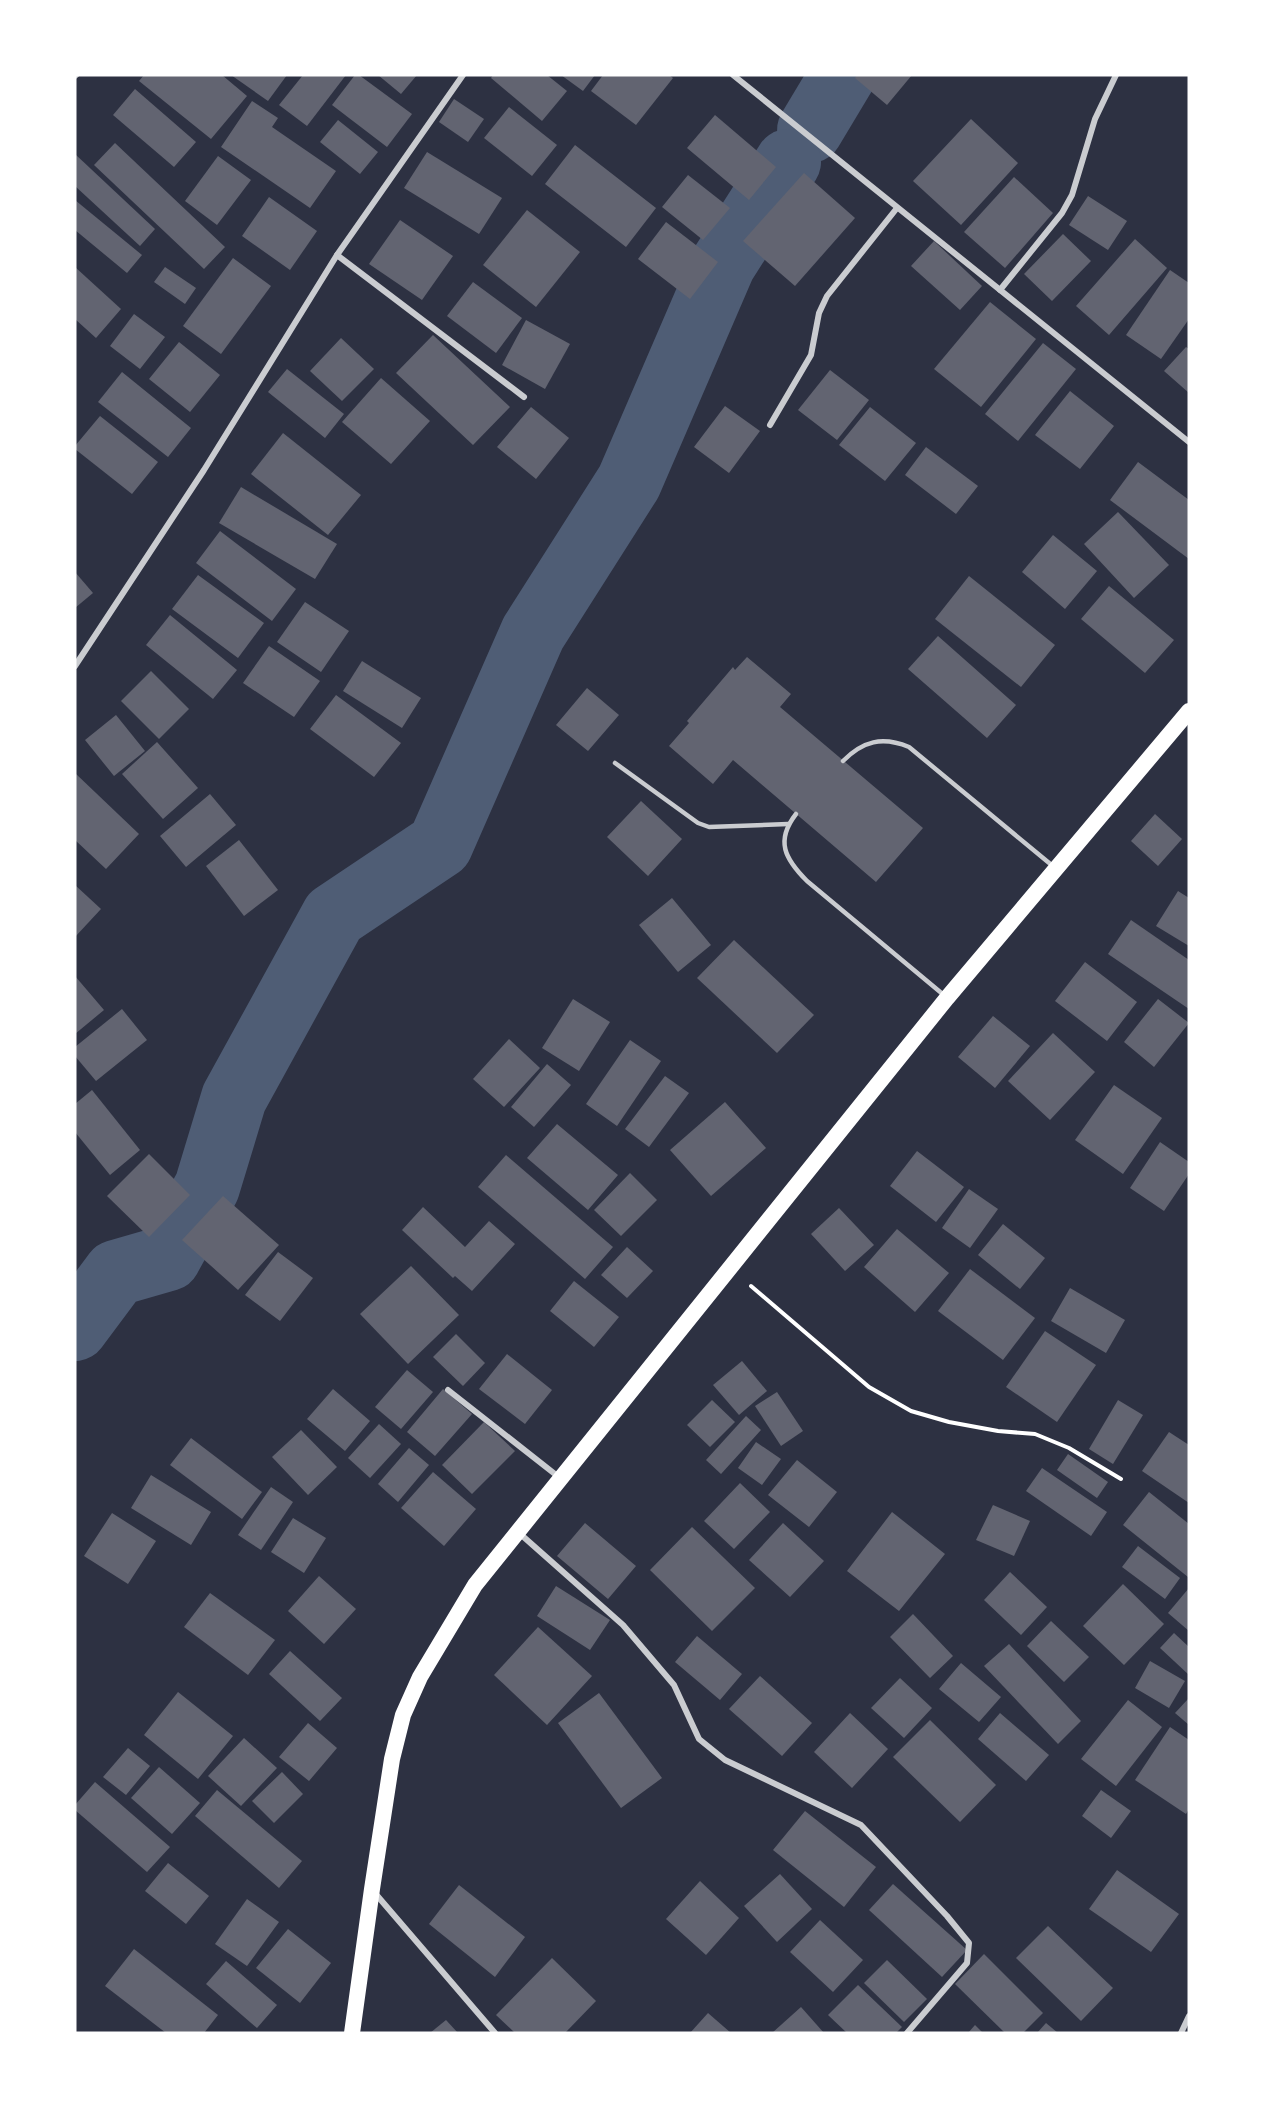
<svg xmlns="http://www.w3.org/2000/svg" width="1264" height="2108" font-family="'DejaVu Sans',sans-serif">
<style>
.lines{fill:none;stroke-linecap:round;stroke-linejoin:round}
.river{stroke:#4f5d75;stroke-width:66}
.building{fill:#626471}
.path{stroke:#fff;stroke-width:4}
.service{stroke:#caccd0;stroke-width:4.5}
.minor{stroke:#caccd0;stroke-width:6}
.trunk{stroke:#fff;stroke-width:16}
</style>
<rect width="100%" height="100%" fill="#2d3142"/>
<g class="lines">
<g class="river">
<polyline points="810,130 843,75"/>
<polyline points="75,1328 116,1273 168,1258 207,1187 234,1098 334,916 440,845 533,633 629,482 723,264 788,162"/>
</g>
</g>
<g class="building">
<polygon points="144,75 222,75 247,96 211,139 139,81"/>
<polygon points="231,75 287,75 268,101"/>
<polygon points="303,75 346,75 307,126 279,105"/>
<polygon points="355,75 359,75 412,114 387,147 332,105"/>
<polygon points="378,75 417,75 401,94"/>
<polygon points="493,75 547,75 567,91 542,121 491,78"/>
<polygon points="561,75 595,75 583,91"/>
<polygon points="603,75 669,75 673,78 636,125 591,91"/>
<polygon points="857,75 912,75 887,105 855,78"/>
<polygon points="135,89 196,142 174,167 113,115"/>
<polygon points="454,99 484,119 468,142 439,122"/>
<polygon points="252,101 278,118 272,127 336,171 310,208 221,147"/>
<polygon points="509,107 557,145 532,176 484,138"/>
<polygon points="715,115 776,167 749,200 687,148"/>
<polygon points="971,119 1018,163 961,225 913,181"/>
<polygon points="338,120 378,152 360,174 320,142"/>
<polygon points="115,143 225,247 204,269 94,165"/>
<polygon points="575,145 656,208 626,247 545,184"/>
<polygon points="427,152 502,198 479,234 404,188"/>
<polygon points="75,154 155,229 140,246 75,186"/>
<polygon points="218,156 251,180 217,225 185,201"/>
<polygon points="804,173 855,218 795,286 743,241"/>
<polygon points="688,175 730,208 703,240 662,207"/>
<polygon points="1014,177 1053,213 1005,268 964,232"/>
<polygon points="1088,196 1127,221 1108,250 1069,225"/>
<polygon points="269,197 317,231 290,270 242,236"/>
<polygon points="75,200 142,255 127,273 75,230"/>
<polygon points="527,210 580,252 536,307 483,265"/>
<polygon points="400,220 453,256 422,300 369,264"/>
<polygon points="666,222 718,262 690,299 638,259"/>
<polygon points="1063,234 1091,261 1052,301 1024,274"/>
<polygon points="1135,239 1167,268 1109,335 1076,306"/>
<polygon points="934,241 982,286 960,310 911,266"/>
<polygon points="233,258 271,286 221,354 183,326"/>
<polygon points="75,267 121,309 96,338 75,319"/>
<polygon points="165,267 196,288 185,304 154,282"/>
<polygon points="1170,270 1189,283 1189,319 1161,359 1126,335"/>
<polygon points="473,282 522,318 496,353 447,316"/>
<polygon points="990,302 1036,339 981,407 934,369"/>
<polygon points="134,314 165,337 140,369 110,346"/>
<polygon points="526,320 570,344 545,389 502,365"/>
<polygon points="433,335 510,407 473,445 396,373"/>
<polygon points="341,338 374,369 342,401 310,371"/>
<polygon points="179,342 220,375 190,412 149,379"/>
<polygon points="1043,343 1076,369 1018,441 985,414"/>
<polygon points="1186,347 1189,349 1189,393 1164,371"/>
<polygon points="287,369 344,414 325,438 268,392"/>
<polygon points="830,370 869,400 837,440 798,410"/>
<polygon points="122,372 191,428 168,457 98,402"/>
<polygon points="381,378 430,421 391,464 342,422"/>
<polygon points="1070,391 1114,426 1080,469 1035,435"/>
<polygon points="725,406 760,431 729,473 694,447"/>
<polygon points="531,407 569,438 536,479 497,447"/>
<polygon points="870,407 916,443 885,481 839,445"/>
<polygon points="100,416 158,462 132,494 75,449 75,446"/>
<polygon points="283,433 361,495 328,535 251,474"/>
<polygon points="926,447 978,486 956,514 905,475"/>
<polygon points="1138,462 1189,500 1189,559 1110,500"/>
<polygon points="241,487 337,544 315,579 219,523"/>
<polygon points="1118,512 1169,565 1134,598 1084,544"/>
<polygon points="220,531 296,589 272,621 196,563"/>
<polygon points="1053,535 1097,571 1065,609 1022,572"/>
<polygon points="75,572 93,593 75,608"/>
<polygon points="198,575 264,623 238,658 172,609"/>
<polygon points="969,576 1055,645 1021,687 935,619"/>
<polygon points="1109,586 1174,640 1145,673 1081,619"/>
<polygon points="305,602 349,631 321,672 277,642"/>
<polygon points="170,615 237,670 213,699 146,645"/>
<polygon points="938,636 1016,705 987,738 908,669"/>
<polygon points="269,646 320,681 294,717 243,683"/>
<polygon points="747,657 791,694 780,707 923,828 876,882 733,760 713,784 669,746 689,723 687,721 733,667 735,670"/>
<polygon points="362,661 421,698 402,728 343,691"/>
<polygon points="151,671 189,709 159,739 121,701"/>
<polygon points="587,688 619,715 588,751 556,725"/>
<polygon points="336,695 401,743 374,777 310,729"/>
<polygon points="116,715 145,751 114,776 85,740"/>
<polygon points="157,742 198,788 163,819 122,774"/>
<polygon points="75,773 139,834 106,869 75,840"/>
<polygon points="210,794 236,825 186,867 160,836"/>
<polygon points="641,801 682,839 648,876 607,837"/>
<polygon points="1155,814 1182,839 1158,866 1131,841"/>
<polygon points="239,840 278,890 244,916 206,866"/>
<polygon points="75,885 101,909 75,937"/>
<polygon points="1178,891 1189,898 1189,946 1156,926"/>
<polygon points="672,898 711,945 678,972 639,925"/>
<polygon points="1131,920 1189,960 1189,1009 1108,954"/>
<polygon points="734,940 814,1015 777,1053 697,978"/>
<polygon points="1085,962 1137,1002 1107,1041 1055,1001"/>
<polygon points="75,976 104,1010 75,1034"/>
<polygon points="573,999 610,1022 579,1071 542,1048"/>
<polygon points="1158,999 1189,1023 1154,1067 1124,1042"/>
<polygon points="122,1009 147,1040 96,1081 75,1056 75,1047"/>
<polygon points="993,1016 1030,1046 995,1088 958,1057"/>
<polygon points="1053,1033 1095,1072 1050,1120 1008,1081"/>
<polygon points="509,1039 540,1068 504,1107 473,1079"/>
<polygon points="630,1040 661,1061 617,1126 586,1104"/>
<polygon points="547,1064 571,1085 534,1127 511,1107"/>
<polygon points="665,1076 689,1093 649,1147 625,1129"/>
<polygon points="1114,1085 1162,1118 1123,1174 1075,1140"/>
<polygon points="92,1090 140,1150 110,1175 75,1132 75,1104"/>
<polygon points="725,1102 766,1148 711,1196 670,1150"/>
<polygon points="557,1124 618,1175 588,1210 527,1158"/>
<polygon points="1160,1142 1189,1162 1189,1174 1164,1211 1130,1188"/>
<polygon points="917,1151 964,1187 936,1222 890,1186"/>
<polygon points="149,1154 190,1195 149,1237 107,1196"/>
<polygon points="506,1155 613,1247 585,1279 478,1187"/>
<polygon points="630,1173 657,1200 621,1236 594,1210"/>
<polygon points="969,1189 998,1209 970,1248 942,1228"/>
<polygon points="223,1196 279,1245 238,1290 182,1240"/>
<polygon points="423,1207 465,1247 489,1221 515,1244 472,1291 455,1276 453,1278 402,1230"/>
<polygon points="839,1208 874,1245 845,1271 811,1234"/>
<polygon points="1003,1224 1045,1258 1020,1289 978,1255"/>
<polygon points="897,1229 949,1273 915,1312 864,1267"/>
<polygon points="627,1247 653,1271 627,1298 601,1275"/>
<polygon points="278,1252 313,1278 280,1321 245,1295"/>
<polygon points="411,1266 459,1315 408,1364 360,1314"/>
<polygon points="970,1269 1035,1318 1003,1360 938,1311"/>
<polygon points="574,1281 619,1317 594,1347 550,1311"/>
<polygon points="1070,1288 1125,1320 1106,1353 1051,1321"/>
<polygon points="1045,1331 1096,1365 1057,1422 1006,1387"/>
<polygon points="456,1334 485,1363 463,1386 433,1357"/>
<polygon points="507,1354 552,1390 525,1424 479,1389"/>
<polygon points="742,1361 767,1391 739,1415 713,1385"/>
<polygon points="407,1370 433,1392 401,1429 375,1407"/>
<polygon points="333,1389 370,1421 345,1451 307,1419"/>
<polygon points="443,1389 472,1414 435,1456 407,1432"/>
<polygon points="777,1392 803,1431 781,1446 755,1406"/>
<polygon points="712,1400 735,1422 710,1447 687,1425"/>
<polygon points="1118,1400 1143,1415 1113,1464 1089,1449"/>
<polygon points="746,1416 761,1430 721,1474 706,1460"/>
<polygon points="484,1422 515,1451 472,1494 442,1465"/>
<polygon points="379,1424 401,1444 370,1478 348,1458"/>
<polygon points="301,1430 337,1467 308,1495 272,1457"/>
<polygon points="1169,1432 1189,1445 1189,1503 1142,1471"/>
<polygon points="191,1438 262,1492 242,1519 170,1465"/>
<polygon points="756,1442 781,1459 762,1485 738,1468"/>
<polygon points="409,1448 429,1465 398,1502 378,1484"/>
<polygon points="1068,1454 1108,1482 1097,1498 1057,1470"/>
<polygon points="797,1460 837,1492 809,1527 768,1495"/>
<polygon points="1042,1468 1107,1512 1091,1536 1026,1491"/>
<polygon points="433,1472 476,1509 444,1546 401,1508"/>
<polygon points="151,1475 211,1512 191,1545 131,1508"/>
<polygon points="740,1483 770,1512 734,1549 704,1521"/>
<polygon points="271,1487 293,1502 261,1550 238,1535"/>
<polygon points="1149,1492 1189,1524 1188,1577 1123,1525"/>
<polygon points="993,1505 1030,1521 1014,1556 976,1540"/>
<polygon points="892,1512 945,1554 899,1611 847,1571"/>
<polygon points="112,1513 156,1541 128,1584 84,1556"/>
<polygon points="293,1518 326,1538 304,1573 271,1552"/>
<polygon points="585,1523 636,1566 608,1599 557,1556"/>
<polygon points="783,1523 824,1561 790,1597 749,1560"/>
<polygon points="692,1527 755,1588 712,1631 650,1570"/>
<polygon points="1138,1546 1180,1578 1165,1599 1122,1567"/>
<polygon points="1010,1572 1047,1607 1021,1635 984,1600"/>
<polygon points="319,1576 356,1609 324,1644 288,1611"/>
<polygon points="1123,1584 1164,1624 1124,1665 1083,1626"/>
<polygon points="556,1586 610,1620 590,1650 537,1616"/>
<polygon points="1189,1588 1189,1631 1168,1613"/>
<polygon points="210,1593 275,1640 248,1675 184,1627"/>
<polygon points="913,1614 953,1656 930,1678 890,1637"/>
<polygon points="1051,1621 1089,1657 1064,1682 1027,1646"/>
<polygon points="538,1627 592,1676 547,1725 494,1675"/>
<polygon points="1174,1633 1189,1647 1189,1675 1160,1648"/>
<polygon points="697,1636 742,1674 720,1700 675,1662"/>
<polygon points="1009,1644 1081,1721 1058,1744 984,1666"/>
<polygon points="290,1651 342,1698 320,1721 269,1674"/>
<polygon points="1150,1661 1185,1681 1169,1708 1135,1688"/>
<polygon points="961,1663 1001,1697 979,1722 939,1689"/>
<polygon points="760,1676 812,1723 782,1756 729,1709"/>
<polygon points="900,1678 932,1708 904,1738 871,1708"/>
<polygon points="178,1692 233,1736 198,1779 144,1735"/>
<polygon points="599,1693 662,1778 621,1808 558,1723"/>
<polygon points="1189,1698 1189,1725 1175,1713"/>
<polygon points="1128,1700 1162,1727 1116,1786 1081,1759"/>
<polygon points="850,1713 888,1749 852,1788 814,1752"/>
<polygon points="1000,1713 1049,1755 1026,1781 978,1739"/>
<polygon points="930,1720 996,1785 960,1822 893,1757"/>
<polygon points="308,1723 337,1748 309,1781 279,1757"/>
<polygon points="1170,1727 1189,1740 1189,1809 1186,1814 1135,1780"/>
<polygon points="244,1738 277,1768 241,1806 208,1776"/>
<polygon points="128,1748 150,1766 126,1795 103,1777"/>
<polygon points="159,1767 200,1803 172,1834 131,1798"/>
<polygon points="282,1772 303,1794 274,1823 252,1801"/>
<polygon points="95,1782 170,1847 147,1872 75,1810 75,1805"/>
<polygon points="217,1790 302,1861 279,1888 195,1816"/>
<polygon points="1101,1790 1131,1811 1111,1838 1082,1816"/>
<polygon points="805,1811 876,1867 844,1907 773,1850"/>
<polygon points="168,1863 209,1896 186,1924 145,1891"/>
<polygon points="1117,1870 1179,1914 1151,1952 1089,1909"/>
<polygon points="780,1874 812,1909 777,1942 744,1906"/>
<polygon points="700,1881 739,1918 706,1955 666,1919"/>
<polygon points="893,1884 967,1950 942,1977 869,1910"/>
<polygon points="459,1885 525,1937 495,1977 429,1924"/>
<polygon points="247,1899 279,1922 247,1966 215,1944"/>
<polygon points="820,1920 863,1960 833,1992 790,1952"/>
<polygon points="1048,1926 1113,1988 1081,2021 1016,1958"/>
<polygon points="288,1929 331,1963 300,2003 256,1968"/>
<polygon points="134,1949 218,2015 204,2033 166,2033 105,1986"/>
<polygon points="984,1954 1043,2013 1023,2033 1005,2033 955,1984"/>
<polygon points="552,1958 596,2001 565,2033 515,2033 496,2015"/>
<polygon points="887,1960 927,1999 904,2022 864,1983"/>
<polygon points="226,1961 277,2005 257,2028 206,1984"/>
<polygon points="858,1985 902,2027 896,2033 847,2033 828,2015"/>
<polygon points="801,2007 824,2033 772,2033"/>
<polygon points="708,2013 731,2033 690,2033"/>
<polygon points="446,2020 458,2033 430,2033"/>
<polygon points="1046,2023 1058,2033 1037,2033"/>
<polygon points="975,2025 983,2033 968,2033"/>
</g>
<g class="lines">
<polyline class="path" points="751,1286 869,1387 911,1411 949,1422 998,1431 1035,1434 1069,1448 1121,1479"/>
<g class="service">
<path d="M843,761C863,741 882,736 909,747L1054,867"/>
<polyline points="615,763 698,823 709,827 788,824"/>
<path d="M796,814C775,841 785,859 807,881L945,996"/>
</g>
<g class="minor">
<polyline points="733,75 1189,442"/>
<polyline points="75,76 76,75"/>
<polyline points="337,255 524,397"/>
<polyline points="1000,290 1062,213 1072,195 1095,119 1116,75"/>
<polyline points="770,425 811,355 819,313 827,296 897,208"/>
<polyline points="75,666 204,470 337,255 463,75"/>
<polyline points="448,1390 560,1478"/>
<polyline points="518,1532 623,1625 674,1685 699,1739 725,1760 861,1825 947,1916 969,1943 967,1963 907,2033"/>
<polyline points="374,1892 495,2033"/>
<polyline points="1181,2033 1189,2016"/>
</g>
<polyline class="trunk" points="352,2033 372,1889 392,1759 403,1715 420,1677 475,1585 947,998 1189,711"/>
</g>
<rect width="1264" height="2108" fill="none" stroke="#ffffff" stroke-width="153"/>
</svg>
